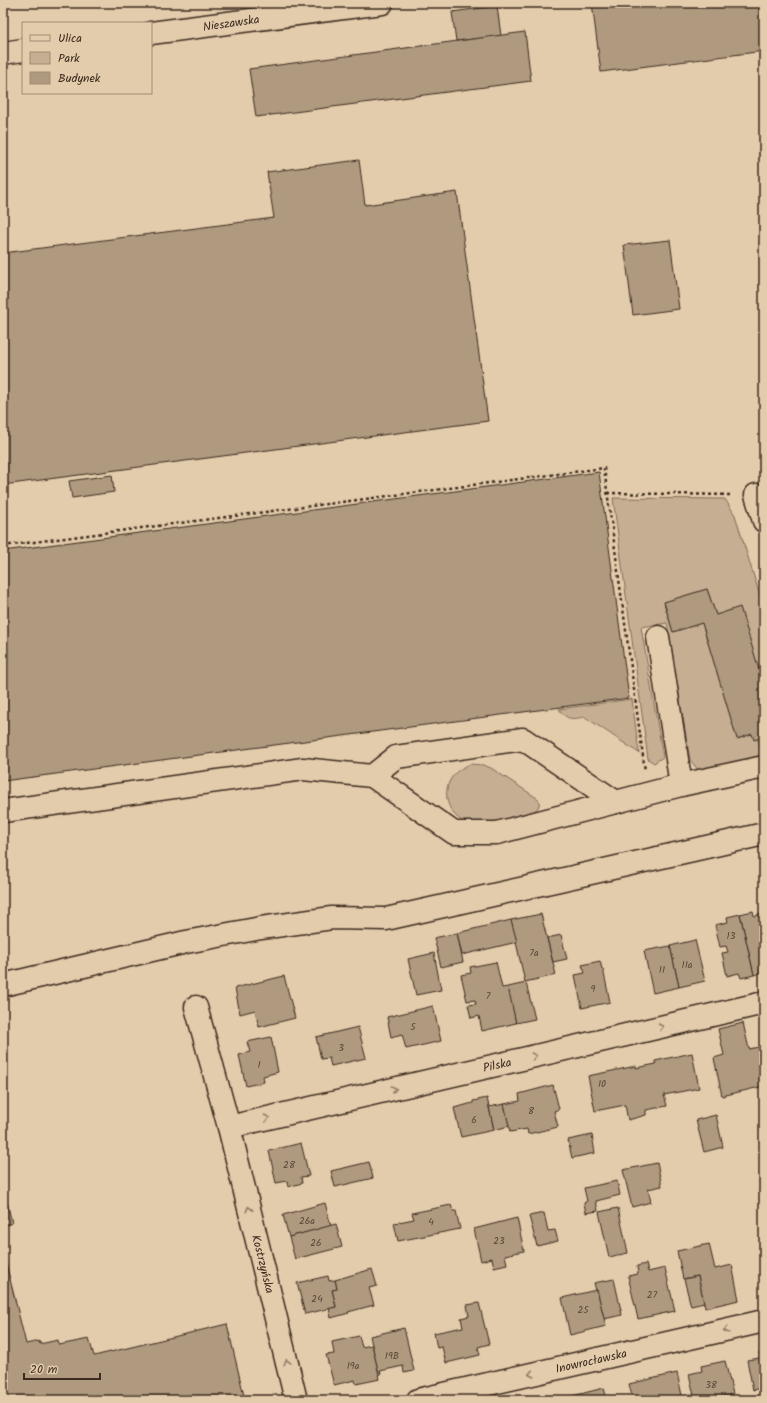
<svg xmlns="http://www.w3.org/2000/svg" width="767" height="1403" font-family="Kalam,sans-serif">
<style>
.green{fill:#c5ae92;stroke:#806c58}
.building{fill:#af9a80;stroke:#3b2a1e}
.lines{fill:none;stroke-linecap:round;stroke-linejoin:round}
.minor-casing{stroke:#3b2a1e;stroke-width:25}
.path{stroke:#3b2a1e;stroke-width:2.5;stroke-dasharray:3 3;stroke-linecap:butt}
.minor{stroke:#e3ccac;stroke-width:22}
.oneway{stroke:#8f7b65}
.labels{text-anchor:middle;stroke-width:3.5;stroke-linejoin:round;paint-order:stroke}
.number-label{font-size:10px;fill:#584636}
.street-label{font-size:12px;fill:#3b2a1e;stroke:#e3ccac}
</style>
<rect width="100%" height="100%" fill="#e3ccac"/>
<filter id="ink" filterUnits="userSpaceOnUse"><feTurbulence type="fractalNoise" baseFrequency=".025" numOctaves="2"/><feDisplacementMap in="SourceGraphic" scale="8" xChannelSelector="R" yChannelSelector="G"/><feConvolveMatrix kernelMatrix="1 2 1 2 8 2 1 2 1" color-interpolation-filters="sRGB"/></filter>
<g filter="url(#ink)">
<g class="green">
<polygon points="613,498 725,499 735,515 764,609 764,686 740,608 716,615 707,589 664,603 673,632 702,623 738,739 752,734 758,739 762,755 699,771 690,760 667,623 641,627 663,757 654,763 648,759"/>
<path d="M632,699L639,753L585,717C572,719 567,721 559,709Z"/>
<path d="M470,764L483,765L491,768L537,798L540,802L538,808L534,811C517,815 484,827 468,823C448,818 440,791 453,776C457,770 464,767 470,764Z"/>
</g>
<g class="building">
<polygon points="592,3 764,3 764,51 601,72"/>
<polygon points="497,6 501,36 456,41 452,12"/>
<polygon points="525,32 531,81 256,117 249,69"/>
<polygon points="359,160 365,205 457,192 488,421 3,485 3,253 274,218 267,172"/>
<polygon points="670,240 679,309 633,315 624,245"/>
<polygon points="599,472 629,698 3,781 3,551"/>
<polygon points="112,475 114,492 72,498 69,481"/>
<polygon points="707,589 716,615 740,607 764,686 764,737 754,740 752,734 737,739 702,623 673,632 664,602"/>
<polygon points="753,911 754,916 764,913 764,972 754,975 740,914"/>
<polygon points="541,914 556,975 525,982 511,920"/>
<polygon points="740,914 754,975 741,978 739,973 727,976 722,953 728,952 726,946 720,947 715,925 728,922 727,917"/>
<polygon points="511,920 517,942 462,955 457,933"/>
<polygon points="457,933 463,962 441,967 434,938"/>
<polygon points="561,935 567,959 553,962 547,938"/>
<polygon points="695,940 705,981 679,987 670,946"/>
<polygon points="670,946 679,987 653,993 644,951"/>
<polygon points="434,953 441,990 416,995 408,959"/>
<polygon points="600,961 602,969 603,969 610,1002 582,1008 575,975 585,973 582,965"/>
<polygon points="496,962 502,988 508,987 510,991 516,1023 482,1031 479,1016 471,1018 468,1005 476,1004 475,1000 467,1001 461,975 471,973 470,967"/>
<polygon points="284,976 295,1018 259,1027 255,1010 240,1014 235,988"/>
<polygon points="526,983 535,1019 516,1023 508,987"/>
<polygon points="433,1006 441,1041 406,1049 402,1034 391,1037 387,1017"/>
<polygon points="743,1023 749,1049 759,1047 764,1067 764,1086 722,1096 714,1058 724,1055 718,1029"/>
<polygon points="358,1027 366,1058 331,1066 329,1058 321,1059 316,1037"/>
<polygon points="271,1037 278,1072 263,1076 264,1082 246,1086 239,1055 250,1052 247,1042"/>
<polygon points="692,1053 699,1088 664,1095 667,1106 646,1110 646,1115 628,1120 625,1105 595,1111 588,1076 636,1066 636,1068 656,1064 655,1061"/>
<polygon points="553,1085 559,1109 554,1111 558,1127 528,1134 527,1129 510,1132 504,1104 520,1101 519,1094"/>
<polygon points="487,1098 494,1130 461,1137 454,1108 473,1103 473,1101"/>
<polygon points="504,1104 509,1126 494,1130 489,1107"/>
<polygon points="716,1115 723,1147 704,1152 696,1120"/>
<polygon points="592,1135 595,1153 572,1158 568,1140"/>
<polygon points="301,1143 309,1176 301,1177 302,1183 288,1187 287,1181 276,1183 269,1151"/>
<polygon points="369,1162 373,1178 335,1187 331,1171"/>
<polygon points="657,1163 662,1186 648,1189 651,1202 632,1207 623,1170"/>
<polygon points="617,1181 620,1195 596,1201 598,1211 586,1213 584,1203 587,1201 584,1188"/>
<polygon points="7,1202 12,1223 3,1226 3,1203"/>
<polygon points="325,1203 331,1226 289,1237 283,1215"/>
<polygon points="451,1205 453,1211 456,1211 460,1229 398,1241 394,1223 414,1219 412,1213"/>
<polygon points="618,1208 628,1253 609,1257 599,1212"/>
<polygon points="544,1213 548,1231 555,1230 558,1241 537,1246 529,1216"/>
<polygon points="517,1218 524,1251 505,1255 507,1264 494,1267 492,1258 481,1261 474,1229"/>
<polygon points="336,1224 342,1247 295,1259 289,1237"/>
<polygon points="709,1244 715,1269 732,1265 739,1300 705,1308 698,1276 683,1279 677,1251"/>
<polygon points="3,1251 26,1344 39,1341 40,1344 58,1340 59,1345 89,1339 94,1356 227,1324 245,1400 3,1400"/>
<polygon points="646,1264 648,1272 665,1268 675,1311 638,1319 628,1276 638,1274 637,1266"/>
<polygon points="372,1269 377,1286 369,1288 374,1305 348,1312 349,1313 331,1318 329,1308 336,1307 332,1290 337,1289 335,1280"/>
<polygon points="328,1276 329,1281 335,1280 337,1289 332,1290 336,1307 305,1314 297,1283"/>
<polygon points="698,1276 704,1303 691,1306 684,1279"/>
<polygon points="614,1279 622,1315 604,1319 597,1290 596,1290 594,1283"/>
<polygon points="596,1290 597,1290 606,1326 570,1335 562,1298"/>
<polygon points="479,1303 489,1344 478,1347 480,1355 446,1363 442,1347 437,1348 434,1333 463,1327 461,1318 469,1316 467,1305"/>
<polygon points="404,1328 414,1371 404,1373 403,1366 380,1371 381,1374 379,1375 370,1336"/>
<polygon points="359,1336 362,1347 372,1345 380,1379 356,1384 355,1380 334,1385 326,1355 334,1354 332,1342"/>
<polygon points="764,1352 764,1387 753,1390 747,1360 760,1358 759,1353"/>
<polygon points="725,1361 733,1394 707,1400 695,1400 689,1374 702,1371 701,1366"/>
<polygon points="677,1373 683,1400 633,1400 629,1384"/>
<polygon points="604,1388 607,1400 556,1400"/>
</g>
<g class="lines">
<defs>
<g id="minor">
<polyline points="151,33 382,3"/>
<polyline points="3,53 23,50"/>
<polyline points="756,495 764,521"/>
<polyline points="658,637 681,785"/>
<polyline points="372,776 396,757 523,739 616,802"/>
<polyline points="3,811 303,769 372,776 454,833 497,833 681,785 764,767"/>
<polyline points="3,985 186,942 261,928 332,918 386,919 764,834"/>
<polyline points="196,1007 229,1127 296,1400"/>
<polyline points="229,1127 764,1003"/>
<polyline points="418,1400 764,1321"/>
</g>
</defs>
<use href="#minor" class="minor-casing"/>
<g class="path">
<polyline points="607,493 732,495"/>
<polyline points="3,546 604,468 645,771"/>
<polyline points="762,743 762,741 764,739"/>
</g>
<use href="#minor" class="minor"/>
</g>
<defs><path id="oneway-chevron" d="M-2-3.5L2.5 0L-2 3.5" fill="none" stroke-width="1.6" stroke-linecap="round" stroke-linejoin="round"/></defs>
<g class="oneway">
<use href="#oneway-chevron" transform="translate(661 1027) rotate(-13)"/>
<use href="#oneway-chevron" transform="translate(534 1056) rotate(-13)"/>
<use href="#oneway-chevron" transform="translate(394 1089) rotate(-13)"/>
<use href="#oneway-chevron" transform="translate(267 1118) rotate(-13)"/>
<use href="#oneway-chevron" transform="translate(249 1209) rotate(-104)"/>
<use href="#oneway-chevron" transform="translate(726 1330) rotate(167)"/>
<use href="#oneway-chevron" transform="translate(287 1362) rotate(-104)"/>
<use href="#oneway-chevron" transform="translate(531 1374) rotate(167)"/>
</g>
</g>
<g class="labels">
<g class="number-label">
<text x="731" y="939">13</text>
<text x="534" y="956">7a</text>
<text x="687" y="968">11a</text>
<text x="662" y="973">11</text>
<text x="593" y="992">9</text>
<text x="488" y="999">7</text>
<text x="413" y="1030">5</text>
<text x="341" y="1051">3</text>
<text x="259" y="1068">1</text>
<text x="602" y="1087">10</text>
<text x="531" y="1114">8</text>
<text x="474" y="1123">6</text>
<text x="289" y="1168">28</text>
<text x="307" y="1224">26a</text>
<text x="431" y="1225">4</text>
<text x="499" y="1244">23</text>
<text x="316" y="1246">26</text>
<text x="652" y="1298">27</text>
<text x="317" y="1302">24</text>
<text x="583" y="1313">25</text>
<text x="392" y="1359">19B</text>
<text x="353" y="1369">19a</text>
<text x="711" y="1388">38</text>
</g>
<g class="street-label">
<text transform="translate(231 23) rotate(-8)" y="4">Nieszawska</text>
<text transform="translate(497 1065) rotate(-13)" y="4">Pilska</text>
<text transform="translate(263 1264) rotate(76)" y="4">Kostrzyńska</text>
<text transform="translate(591 1361) rotate(-13)" y="4">Inowrocławska</text>
</g>
</g>
<rect width="767" height="1403" fill="none" stroke="#e3ccac" stroke-width="16"/>
<rect x="8" y="8" width="751" height="1387" fill="none" stroke="#3b2a1e" stroke-width="1.5" filter="url(#ink)"/>
<rect x="22" y="22" width="130" height="72" fill="#e3ccac" stroke="#a08b73"/>
<rect x="30" y="35" width="20" height="6" fill="#e3ccac" stroke="#a08b73"/>
<text x="58" y="42" font-size="12" fill="#3b2a1e">Ulica</text>
<rect x="30" y="52" width="20" height="12" fill="#c5ae92" stroke="#a08b73"/>
<text x="58" y="62" font-size="12" fill="#3b2a1e">Park</text>
<rect x="30" y="72" width="20" height="12" fill="#af9a80" stroke="#a08b73"/>
<text x="58" y="82" font-size="12" fill="#3b2a1e">Budynek</text>
<path d="M24 1373v6h76v-6" fill="none" stroke="#3b2a1e" stroke-width="2"/>
<text x="30" y="1373" font-size="12" fill="#3b2a1e" stroke="#e3ccac" stroke-width="3" paint-order="stroke">20 m</text>
</svg>
